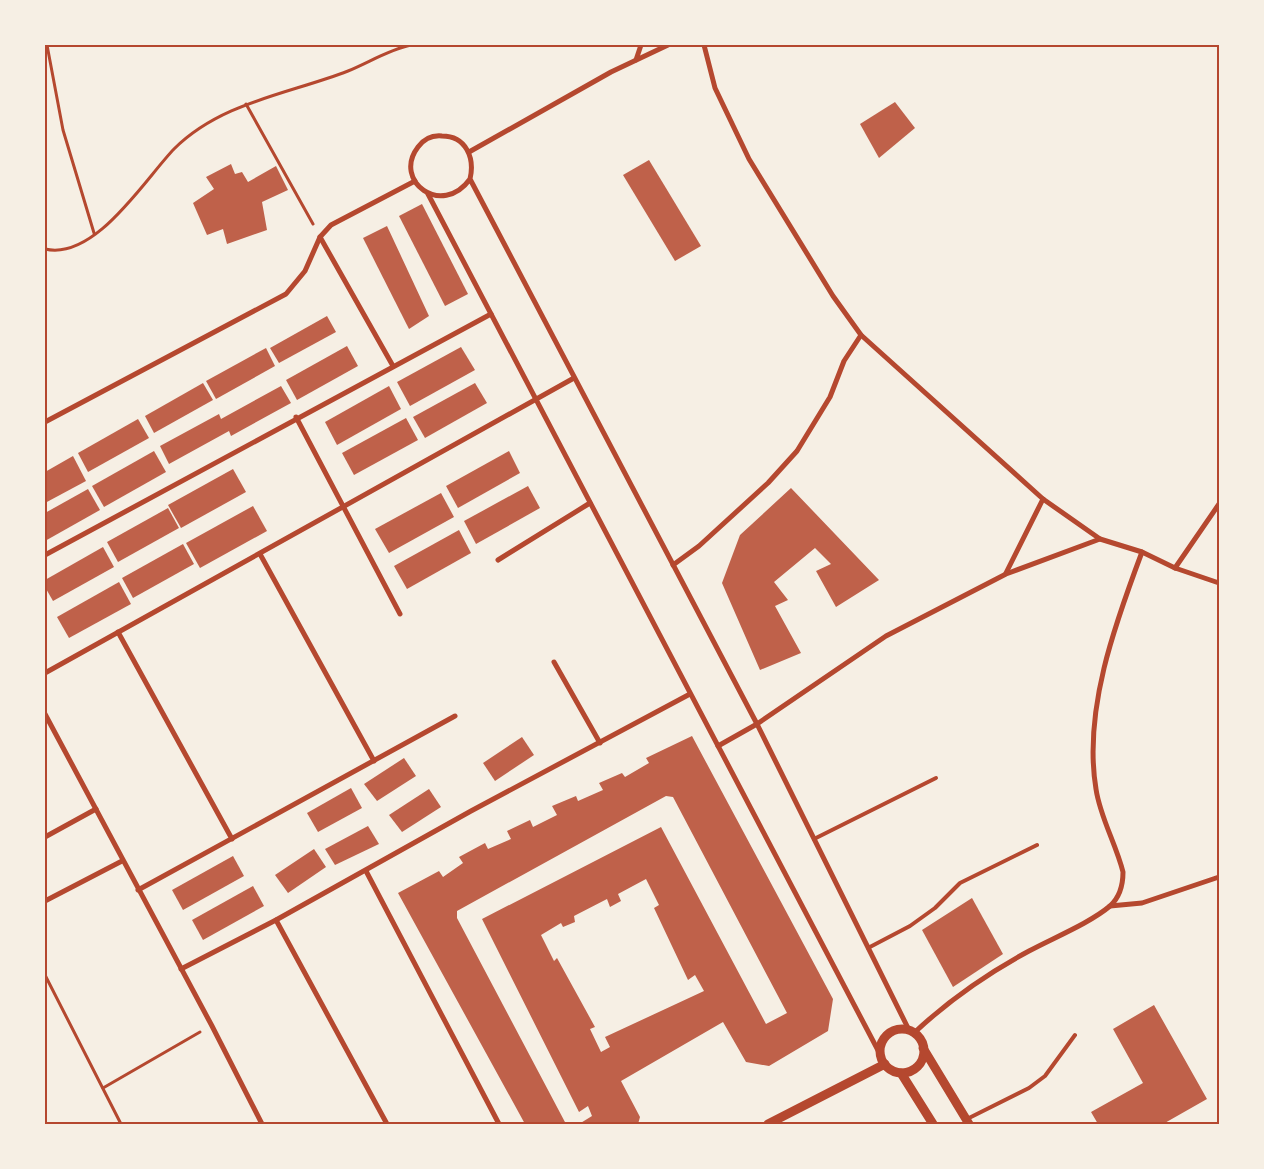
<svg xmlns="http://www.w3.org/2000/svg" width="1264" height="1169" font-family="'Exo 2',sans-serif">
<style>
.building{fill:#bf614a;fill-rule:evenodd}
.lines{fill:none;stroke-linecap:round;stroke-linejoin:round}
.path{stroke:#b5482f;stroke-width:3}
.service{stroke:#b5482f;stroke-width:4}
.minor{stroke:#b5482f;stroke-width:5}
.tertiary{stroke:#b5482f;stroke-width:9}
.neatline{fill:none;stroke:#b5482f;stroke-width:2}
</style>
<rect width="100%" height="100%" fill="#f6efe4"/>
<g class="building">
<polygon points="895,102 915,128 879,158 860,124"/>
<polygon points="649,160 701,246 675,261 623,175"/>
<polygon points="231,164 235,174 242,172 248,182 276,166 288,190 262,202 267,230 227,244 223,229 207,235 193,203 214,189 206,177"/>
<polygon points="422,204 468,294 445,306 399,216"/>
<polygon points="387,226 429,316 409,329 363,238"/>
<polygon points="327,316 336,332 279,363 270,348"/>
<polygon points="347,346 358,366 297,400 286,380"/>
<polygon points="461,347 475,370 410,406 397,382"/>
<polygon points="266,348 275,366 216,399 206,381"/>
<polygon points="203,383 213,400 154,433 145,416"/>
<polygon points="475,383 487,403 425,438 413,417"/>
<polygon points="281,386 291,403 231,436 229,431 169,464 160,446 219,414 221,419"/>
<polygon points="389,386 401,409 337,445 325,422"/>
<polygon points="406,418 418,440 354,475 342,453"/>
<polygon points="138,419 149,438 88,472 78,453"/>
<polygon points="154,451 166,472 104,507 92,486"/>
<polygon points="509,451 520,473 458,508 446,486"/>
<polygon points="73,456 86,481 45,503 45,472"/>
<polygon points="233,469 246,492 181,528 168,505"/>
<polygon points="528,486 540,508 476,544 464,521"/>
<polygon points="791,488 879,580 836,607 816,571 831,564 815,548 774,582 788,600 775,606 801,653 760,670 722,583 740,535"/>
<polygon points="88,489 100,510 45,541 45,513"/>
<polygon points="441,493 454,517 389,553 375,529"/>
<polygon points="253,506 267,531 200,568 186,543"/>
<polygon points="168,508 179,528 118,562 107,542"/>
<polygon points="459,530 471,553 407,589 394,566"/>
<polygon points="183,544 194,564 133,598 122,578"/>
<polygon points="103,547 114,567 53,601 45,587 45,580"/>
<polygon points="119,582 131,604 69,638 57,617"/>
<path d="M692,736L833,999L828,1031L769,1066L746,1062L723,1022L621,1081L640,1117L638,1124H579L592,1116L588,1106L579,1112L482,919L661,827L766,1024L787,1013L673,797L666,796L457,911V918L566,1124H525L398,893L439,871L443,877L463,863L459,857L485,843L488,849L511,839L507,831L530,820L533,827L557,815L552,806L576,796L578,801L603,790L599,783L622,773L625,777L649,763L646,758ZM646,879L659,905L654,908L688,980L695,975L704,991L605,1037L610,1047L601,1052L590,1029L595,1027L557,958L554,961L541,935L561,923L563,927L575,922L574,916L607,899L610,907L621,901L618,894Z"/>
<polygon points="522,737 534,755 495,781 483,763"/>
<polygon points="404,758 416,776 377,801 364,784"/>
<polygon points="351,788 362,808 318,832 307,813"/>
<polygon points="429,789 441,807 402,832 389,815"/>
<polygon points="368,826 379,844 335,865 325,849"/>
<polygon points="314,849 326,867 288,893 275,875"/>
<polygon points="233,856 244,876 183,910 172,890"/>
<polygon points="253,886 264,906 203,940 192,920"/>
<polygon points="972,898 1003,954 953,987 922,930"/>
<polygon points="1154,1005 1207,1099 1163,1124 1098,1124 1091,1112 1143,1083 1113,1029"/>
</g>
<g class="lines">
<g class="path">
<polyline points="47,45 63,130 94,233"/>
<polyline points="431,45 496,45"/>
<polyline points="246,104 313,224"/>
<path d="M45,249C95,261 145,179 174,149C221,102 289,94 348,71C370,62 388,50 411,45"/>
<polyline points="45,975 121,1124"/>
<polyline points="103,1088 200,1032"/>
</g>
<g class="service">
<polyline points="814,839 936,778"/>
<polyline points="868,948 910,926 935,908 960,883 1037,845"/>
<polyline points="967,1119 1029,1088 1045,1076 1075,1035"/>
</g>
<g class="minor">
<polyline points="704,45 715,88 749,159 833,296 861,335 1043,499 1100,539 1142,552 1175,568 1219,583"/>
<polyline points="636,60 641,45"/>
<polyline points="469,152 611,72 668,45"/>
<path d="M470,179C442,218 392,181 418,147C424,139 432,135 442,136C466,136 475,158 470,179L757,724L909,1030"/>
<polyline points="428,194 881,1056"/>
<polyline points="320,237 393,366"/>
<polyline points="296,417 400,614"/>
<polyline points="45,422 286,294 305,271 320,237 331,225 415,181"/>
<polyline points="260,554 374,761"/>
<polyline points="45,555 491,314"/>
<polyline points="498,560 590,503"/>
<polyline points="673,565 699,546 768,483 797,451 830,397 844,361 861,335"/>
<polyline points="1175,568 1219,504"/>
<polyline points="1006,573 1043,499"/>
<polyline points="118,632 232,839"/>
<polyline points="554,662 600,743"/>
<polyline points="45,673 574,378"/>
<polyline points="45,714 212,1026 262,1124"/>
<polyline points="718,746 757,724 886,636 1006,574 1100,539"/>
<polyline points="45,837 96,809"/>
<polyline points="366,871 499,1124"/>
<polyline points="138,890 455,716"/>
<polyline points="45,901 122,861"/>
<polyline points="1110,906 1142,903 1219,877"/>
<polyline points="276,920 387,1124"/>
<polyline points="181,969 276,920 471,811 690,694"/>
<path d="M914,1033C949,1000 988,973 1029,951C1053,938 1090,923 1110,906C1120,897 1123,885 1123,872C1116,844 1100,817 1096,789C1083,711 1115,624 1142,552"/>
</g>
<g class="tertiary">
<circle cx="902" cy="1051" r="22"/>
<polyline points="923,1048 969,1124"/>
<polyline points="901,1073 933,1124"/>
<polyline points="768,1124 885,1064"/>
</g>
</g>
<rect width="1264" height="1169" fill="none" stroke="#f6efe4" stroke-width="92"/>
<rect x="46" y="46" width="1172" height="1077" class="neatline"/>
</svg>
